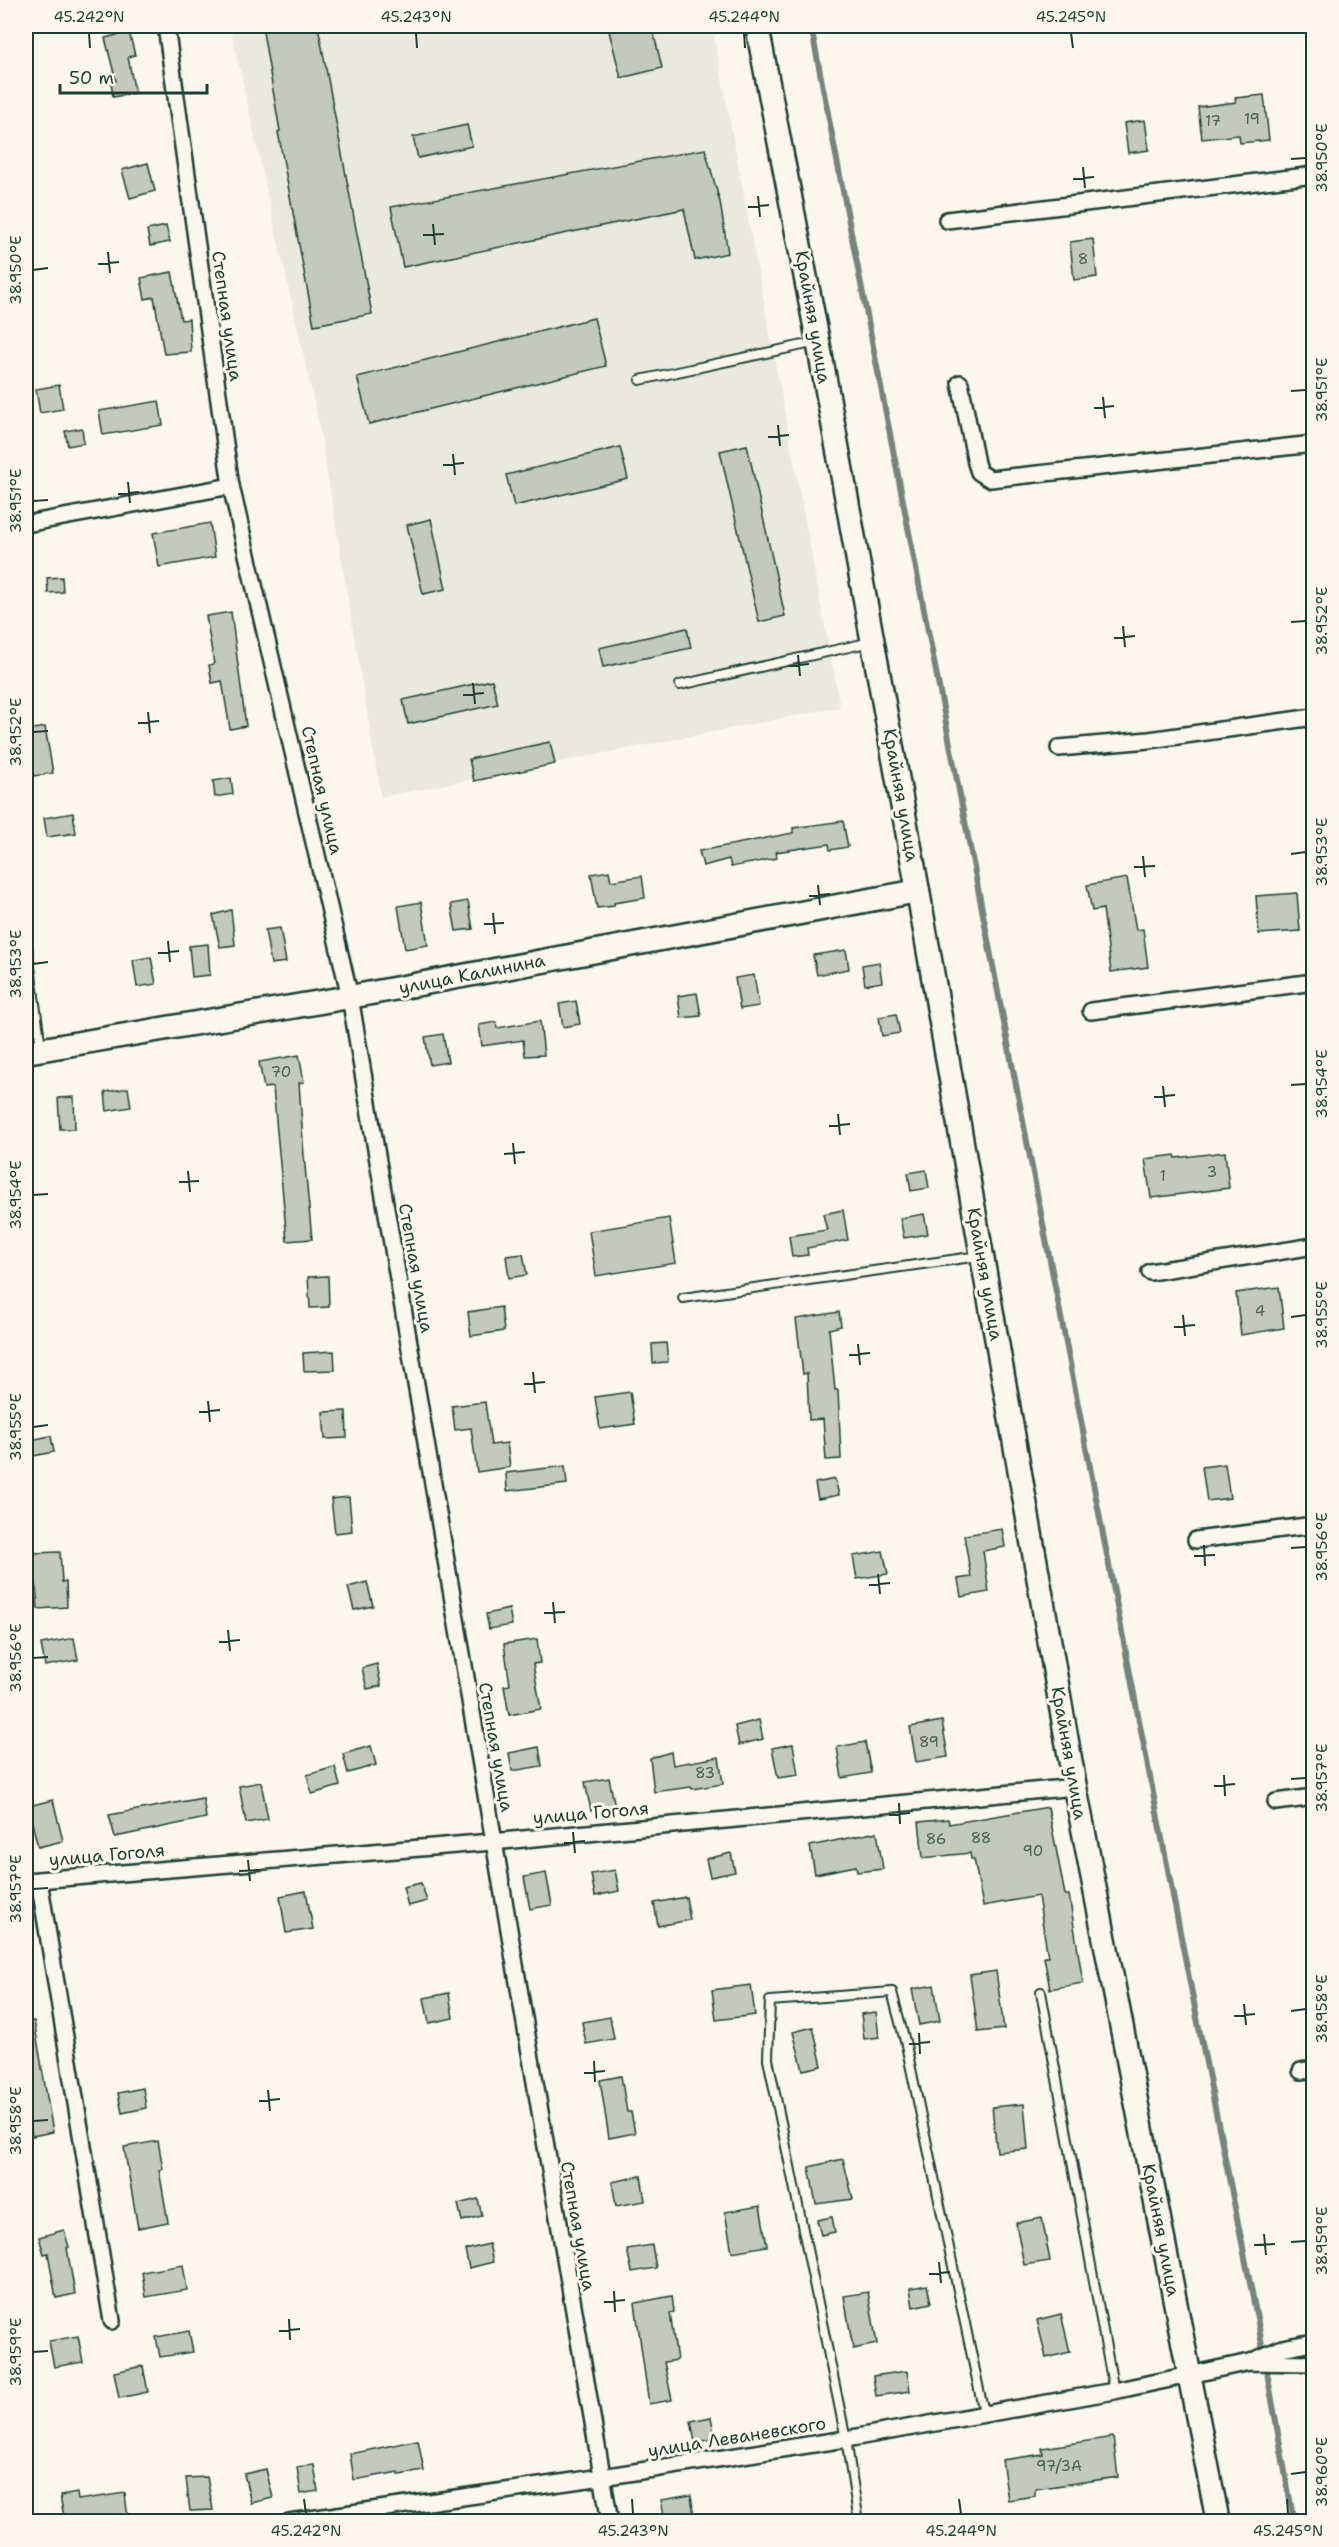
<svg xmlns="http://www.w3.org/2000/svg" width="1339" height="2547" font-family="'Shantell Sans',sans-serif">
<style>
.built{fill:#eae9de}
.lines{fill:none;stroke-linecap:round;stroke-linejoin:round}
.stream{stroke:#74847b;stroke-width:6}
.building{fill:#c4c9be;stroke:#1f3d34;stroke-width:1.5}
.lane-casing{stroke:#1f3d34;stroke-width:12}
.street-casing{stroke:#1f3d34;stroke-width:20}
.secondary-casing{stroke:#1f3d34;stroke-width:27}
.lane{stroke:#fbf7ec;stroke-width:8}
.street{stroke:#fbf7ec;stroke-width:15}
.secondary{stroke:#fbf7ec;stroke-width:22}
.ticks{fill:none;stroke:#1f3d34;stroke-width:2}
.labels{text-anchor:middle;stroke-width:6;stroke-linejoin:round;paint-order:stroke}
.number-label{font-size:15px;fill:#486056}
.street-label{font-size:18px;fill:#1f3d34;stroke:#fbf7ec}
.neatline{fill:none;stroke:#1f3d34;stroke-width:2}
.ticks-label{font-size:15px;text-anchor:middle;fill:#1f3d34}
</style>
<rect width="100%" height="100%" fill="#fbf7ec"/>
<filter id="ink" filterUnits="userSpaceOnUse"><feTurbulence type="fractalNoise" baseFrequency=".0167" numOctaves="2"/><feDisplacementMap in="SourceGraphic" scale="12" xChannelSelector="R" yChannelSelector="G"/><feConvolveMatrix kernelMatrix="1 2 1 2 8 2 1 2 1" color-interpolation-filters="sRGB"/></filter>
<g filter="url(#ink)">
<polygon class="built" points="230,26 712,26 840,707 381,797 319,424"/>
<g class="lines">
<polyline class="stream" points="811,26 1187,1968 1259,2328 1294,2522"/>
</g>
<g class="building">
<polygon points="262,26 318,26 372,314 314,325 278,132 280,131"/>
<polygon points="631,26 652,26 662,68 621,78 609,31"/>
<polygon points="129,32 135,55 128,57 135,93 113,97 111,82 116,81 105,38"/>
<polygon points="1264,95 1269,140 1240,143 1239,135 1202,139 1198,107 1236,102 1235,98"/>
<polygon points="1145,120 1149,150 1128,153 1124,123"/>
<polygon points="467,125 472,146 418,158 413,137"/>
<polygon points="705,149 720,202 728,253 695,260 684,209 403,267 391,207"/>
<polygon points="148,163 155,191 130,198 122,170"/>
<polygon points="166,226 170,242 150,246 147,230"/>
<polygon points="1093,239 1097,277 1074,280 1070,242"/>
<polygon points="172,272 181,320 189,319 191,352 164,354 154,297 145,299 141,278"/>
<polygon points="594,318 606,366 369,424 357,377"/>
<polygon points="59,385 63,409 40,413 36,389"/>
<polygon points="159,401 163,425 103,435 99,411"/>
<polygon points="82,428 84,443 68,446 65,431"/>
<polygon points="747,445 785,616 759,622 720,451"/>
<polygon points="620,447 628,479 514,506 506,475"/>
<polygon points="431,519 446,589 423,594 407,525"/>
<polygon points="210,523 215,557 159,567 153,533"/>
<polygon points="62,577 63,592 48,593 47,578"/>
<polygon points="231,612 246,726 230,729 222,681 212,683 209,665 214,664 206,616"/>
<polygon points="687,628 691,648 603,667 599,648"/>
<polygon points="492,680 498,704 408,724 403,700"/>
<polygon points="45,727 53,773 34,776 27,730"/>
<polygon points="550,742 555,764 474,781 469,759"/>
<polygon points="231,778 233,794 215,797 213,781"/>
<polygon points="73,813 76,833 47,837 44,818"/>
<polygon points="843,821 848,847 830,850 829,844 776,852 777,858 731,867 729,859 703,866 699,851 793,833 793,828"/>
<polygon points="609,871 611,881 642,876 645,898 614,903 614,906 597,908 591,874"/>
<polygon points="1127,878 1136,930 1143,929 1148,967 1111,972 1103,909 1092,911 1087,885"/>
<polygon points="1297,893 1300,931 1259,934 1256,896"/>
<polygon points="468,901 473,929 456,931 451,904"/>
<polygon points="421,902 428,945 405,949 398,906"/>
<polygon points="231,910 235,945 220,947 213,915"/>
<polygon points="280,928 286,962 271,964 265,930"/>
<polygon points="208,944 210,975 192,977 189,946"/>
<polygon points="846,950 849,969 817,975 813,955"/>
<polygon points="151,957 156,984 137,987 133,960"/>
<polygon points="879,962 882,982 865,985 862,965"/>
<polygon points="754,975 759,1006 740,1009 735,978"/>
<polygon points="697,993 701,1016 681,1018 678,996"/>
<polygon points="576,1001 580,1024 563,1027 559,1004"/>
<polygon points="896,1014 900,1033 882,1036 879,1017"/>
<polygon points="540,1021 544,1055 525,1056 523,1040 482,1046 479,1025 496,1022 497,1028"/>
<polygon points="443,1034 448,1062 430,1065 425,1037"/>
<polygon points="299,1055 304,1082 299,1083 304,1156 312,1239 287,1241 273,1087 264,1088 259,1062"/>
<polygon points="128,1088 131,1107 107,1111 105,1092"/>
<polygon points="74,1097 75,1129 60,1129 58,1098"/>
<polygon points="1225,1152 1229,1188 1151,1198 1145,1159 1175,1155 1176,1158"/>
<polygon points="926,1170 929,1188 911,1191 908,1173"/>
<polygon points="843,1210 848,1240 807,1248 808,1255 792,1257 789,1236 827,1230 823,1214"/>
<polygon points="924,1214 928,1234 904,1238 900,1218"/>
<polygon points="669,1218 676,1263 596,1276 589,1231"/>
<polygon points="523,1254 527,1275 509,1278 506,1256"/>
<polygon points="328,1276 329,1307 310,1308 308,1277"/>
<polygon points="1279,1287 1284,1328 1241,1335 1236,1293"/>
<polygon points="501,1307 504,1331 471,1336 468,1312"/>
<polygon points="839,1312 841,1326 829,1329 835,1390 838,1390 841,1459 826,1460 823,1419 809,1420 807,1373 803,1374 796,1319"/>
<polygon points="666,1343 668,1362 653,1363 652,1344"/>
<polygon points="334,1351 335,1370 304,1371 303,1353"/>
<polygon points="630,1392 635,1424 600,1429 595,1397"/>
<polygon points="485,1402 491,1445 507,1443 510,1467 477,1472 471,1428 455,1430 452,1406"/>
<polygon points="346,1411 347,1438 325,1439 323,1412"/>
<polygon points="51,1436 54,1452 33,1456 30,1440"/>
<polygon points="1225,1464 1230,1498 1207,1501 1202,1467"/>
<polygon points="565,1466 567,1484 507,1491 506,1473"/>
<polygon points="835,1479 839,1495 818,1499 815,1483"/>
<polygon points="349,1497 352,1531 335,1533 331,1499"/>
<polygon points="1002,1529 1005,1547 983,1551 989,1592 961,1597 958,1579 971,1577 964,1535"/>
<polygon points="883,1551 888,1574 857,1579 853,1556"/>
<polygon points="60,1552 62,1582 66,1582 67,1607 38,1609 33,1553"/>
<polygon points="367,1582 373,1606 354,1610 348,1587"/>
<polygon points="509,1609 512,1625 489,1629 486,1614"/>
<polygon points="74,1638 78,1660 45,1666 41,1644"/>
<polygon points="537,1639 540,1663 533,1664 541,1709 509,1715 504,1686 510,1685 504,1644"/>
<polygon points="377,1664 381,1686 367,1689 362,1668"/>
<polygon points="759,1720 763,1739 739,1745 735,1726"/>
<polygon points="942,1721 948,1757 916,1762 910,1727"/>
<polygon points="865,1742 871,1773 842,1778 837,1747"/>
<polygon points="793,1744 798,1775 778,1778 772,1748"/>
<polygon points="371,1746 376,1765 348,1773 343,1754"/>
<polygon points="539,1747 542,1766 512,1771 509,1753"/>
<polygon points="671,1752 673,1765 719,1757 723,1784 692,1789 691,1787 654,1792 650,1758"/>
<polygon points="335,1767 340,1786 312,1794 307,1775"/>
<polygon points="609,1778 615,1807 591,1811 585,1782"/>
<polygon points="261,1782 268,1819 246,1823 239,1786"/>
<polygon points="203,1798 206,1818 115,1837 109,1815"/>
<polygon points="53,1800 63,1841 38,1847 28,1806"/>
<polygon points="1048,1807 1065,1895 1069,1895 1083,1983 1050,1989 1044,1957 1048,1957 1038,1896 983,1906 974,1859 971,1859 970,1853 923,1858 919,1822 948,1819 949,1824"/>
<polygon points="877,1832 883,1869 857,1872 856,1866 815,1874 810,1846"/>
<polygon points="731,1853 735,1872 710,1877 706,1859"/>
<polygon points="615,1870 619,1891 595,1896 591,1874"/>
<polygon points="546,1873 552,1905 530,1909 524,1877"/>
<polygon points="421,1883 427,1901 408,1906 403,1887"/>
<polygon points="306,1891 313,1929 286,1933 280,1896"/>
<polygon points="686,1897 690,1920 658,1926 654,1903"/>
<polygon points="996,1971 1004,2029 978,2032 970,1975"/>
<polygon points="751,1985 755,2015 716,2020 712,1990"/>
<polygon points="934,1985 940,2021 919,2025 912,1989"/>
<polygon points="449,1993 453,2018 429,2023 424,1998"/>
<polygon points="876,2012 879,2037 864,2039 861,2014"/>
<polygon points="610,2017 614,2039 586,2044 582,2022"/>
<polygon points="34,2021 53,2132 32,2136 26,2100 26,2022"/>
<polygon points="813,2027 822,2066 803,2070 793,2032"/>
<polygon points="621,2076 627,2112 631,2112 635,2133 609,2138 600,2080"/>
<polygon points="143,2088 146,2108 122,2113 118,2093"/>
<polygon points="1024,2104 1028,2149 997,2152 992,2107"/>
<polygon points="158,2141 163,2169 159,2170 168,2222 138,2228 124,2147"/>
<polygon points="843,2159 853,2199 816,2204 809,2167"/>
<polygon points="641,2176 645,2201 616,2206 612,2182"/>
<polygon points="478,2199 482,2216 462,2221 458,2204"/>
<polygon points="760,2206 767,2246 732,2252 725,2212"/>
<polygon points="832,2217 835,2232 821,2235 817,2220"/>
<polygon points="1042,2218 1050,2261 1024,2265 1016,2223"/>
<polygon points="64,2230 69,2247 67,2248 75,2294 56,2298 48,2253 44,2254 39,2237"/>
<polygon points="489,2244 493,2262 469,2268 465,2250"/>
<polygon points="652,2245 656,2268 632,2272 627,2249"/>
<polygon points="183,2265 187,2290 146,2297 142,2272"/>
<polygon points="927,2285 931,2303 913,2307 910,2288"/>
<polygon points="868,2292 877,2344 853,2349 844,2296"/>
<polygon points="672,2296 674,2312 670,2313 677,2360 664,2362 672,2400 649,2404 635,2303"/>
<polygon points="1061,2314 1070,2352 1046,2358 1037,2320"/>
<polygon points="189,2331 193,2352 160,2357 156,2337"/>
<polygon points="78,2336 83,2362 54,2367 49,2341"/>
<polygon points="143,2366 148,2392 119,2398 114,2372"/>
<polygon points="907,2371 910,2391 876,2396 873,2376"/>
<polygon points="711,2417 715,2439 695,2442 691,2421"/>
<polygon points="1113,2437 1118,2477 1035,2489 1035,2496 1008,2500 1002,2460 1043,2454 1042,2448"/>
<polygon points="418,2440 424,2471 399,2475 399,2472 354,2480 350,2454"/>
<polygon points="314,2465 318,2491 301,2494 297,2467"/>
<polygon points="266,2469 273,2498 251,2503 244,2474"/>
<polygon points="207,2477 213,2510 190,2511 186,2478"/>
<polygon points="77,2493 78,2500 125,2493 128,2519 109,2522 108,2516 65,2522 60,2496"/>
<polygon points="691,2495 694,2516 665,2521 661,2500"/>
</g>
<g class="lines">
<defs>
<g id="lane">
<polyline points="640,380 817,342"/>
<polyline points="680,685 871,642"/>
<polyline points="26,938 41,1047"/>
<polyline points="683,1298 979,1256"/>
<polyline points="1041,1992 1114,2391"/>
<polyline points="859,2522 846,2439 768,2059 770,2001 892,1992 906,2045 984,2413"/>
</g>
<g id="street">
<polyline points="166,26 231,486 350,997 610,2522"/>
<polyline points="947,220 1314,175"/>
<polyline points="960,383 976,463 979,472 990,479 1314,444"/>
<polyline points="26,524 231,486"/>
<polyline points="1059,748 1149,740 1314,717"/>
<polyline points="1091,1011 1314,982"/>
<polyline points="1150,1272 1314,1246"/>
<polyline points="1196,1540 1314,1525"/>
<polyline points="1276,1802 1314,1797"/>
<polyline points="39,1880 112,2321"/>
<polyline points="26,1881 492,1842 1075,1787"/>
<polyline points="1301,2071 1314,2069"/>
<polyline points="1253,2361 1282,2348 1314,2342"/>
<polyline points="289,2522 602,2477 846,2439 1114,2391 1250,2362 1314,2363"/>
</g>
<g id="secondary">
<polyline points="757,26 818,341 918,891 1075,1787 1218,2522"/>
<polyline points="26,1052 350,997 918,891"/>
</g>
</defs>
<use href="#lane" class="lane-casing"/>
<use href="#street" class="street-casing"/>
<use href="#secondary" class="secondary-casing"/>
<use href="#lane" class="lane"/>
<use href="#street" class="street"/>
<use href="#secondary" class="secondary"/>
</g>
</g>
<path class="ticks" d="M89,33L90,48M416,33L417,48M744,33L745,48M1071,33L1073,48M1291,159L1306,158M1083,167L1085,188M1073,179L1094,177M758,196L760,217M748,207L769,205M433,224L435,245M423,235L444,234M108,252L110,273M98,264L119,262M33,270L48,268M1291,391L1306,390M1103,397L1105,418M1094,408L1114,406M778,425L780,446M768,437L789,435M453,454L455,475M443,465L464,463M128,482L130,503M118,494L139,492M33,501L48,500M1291,622L1306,621M1123,626L1125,647M1114,638L1135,636M798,655L800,676M789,666L809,664M473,683L475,704M463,695L484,693M148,712L150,733M138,723L159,721M33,732L48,731M1291,854L1306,852M1143,856L1145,877M1134,867L1155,866M818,885L820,905M809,896L830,894M493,913L495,934M484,924L504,923M168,941L170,962M158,953L179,951M33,964L48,962M1291,1085L1306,1084M1163,1086L1165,1107M1154,1097L1175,1095M838,1114L840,1135M829,1126L850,1124M513,1143L515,1164M504,1154L525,1152M188,1171L190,1192M179,1182L199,1181M33,1195L48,1194M1183,1315L1185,1336M1291,1317L1306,1315M1174,1327L1195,1325M858,1344L860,1365M849,1355L870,1353M533,1372L535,1393M524,1384L545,1382M208,1401L210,1422M199,1412L220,1410M33,1427L48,1425M1204,1545L1205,1566M1291,1548L1306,1547M1194,1556L1215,1555M878,1574L880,1594M869,1585L890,1583M553,1602L555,1623M544,1613L565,1612M228,1630L230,1651M219,1642L240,1640M33,1658L48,1657M1224,1775L1225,1796M1291,1779L1306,1778M1214,1786L1235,1784M899,1803L900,1824M889,1815L910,1813M573,1832L575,1853M564,1843L585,1841M248,1860L250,1881M239,1871L260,1870M33,1889L48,1888M1244,2004L1246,2025M1291,2011L1306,2009M1234,2016L1255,2014M919,2033L920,2054M909,2044L930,2042M594,2061L595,2082M584,2073L605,2071M268,2090L270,2111M259,2101L280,2099M33,2121L48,2120M1264,2234L1266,2255M1291,2242L1306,2241M1254,2245L1275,2244M939,2262L941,2283M929,2274L950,2272M614,2291L615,2312M604,2302L625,2300M289,2319L290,2340M279,2331L300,2329M33,2352L48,2351M1291,2474L1306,2472M304,2499L306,2514M632,2499L633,2514M959,2499L961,2514M1287,2499L1288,2514"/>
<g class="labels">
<g class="number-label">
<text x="1252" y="124">19</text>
<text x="1213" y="126">17</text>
<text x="1083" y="264">8</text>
<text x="281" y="1077">70</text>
<text x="1212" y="1177">3</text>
<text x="1163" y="1181">1</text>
<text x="1260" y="1316">4</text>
<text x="929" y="1747">89</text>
<text x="705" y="1778">83</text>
<text x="981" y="1843">88</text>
<text x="936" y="1844">86</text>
<text x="1033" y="1856">90</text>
<text x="1059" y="2471">97/3А</text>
</g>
<g class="street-label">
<text transform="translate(227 316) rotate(82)" y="6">Степная улица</text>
<text transform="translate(813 317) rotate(80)" y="6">Крайняя улица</text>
<text transform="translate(322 790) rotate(77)" y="6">Степная улица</text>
<text transform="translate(901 795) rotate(80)" y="6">Крайняя улица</text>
<text transform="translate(472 974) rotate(-11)" y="6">улица Калинина</text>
<text transform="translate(416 1268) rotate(80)" y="6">Степная улица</text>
<text transform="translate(985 1274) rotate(80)" y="6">Крайняя улица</text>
<text transform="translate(496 1747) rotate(80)" y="6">Степная улица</text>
<text transform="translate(1069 1753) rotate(80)" y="6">Крайняя улица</text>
<text transform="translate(591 1813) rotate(-5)" y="6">улица Гоголя</text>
<text transform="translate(107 1855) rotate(-5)" y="6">улица Гоголя</text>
<text transform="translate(578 2226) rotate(80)" y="6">Степная улица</text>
<text transform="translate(1161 2230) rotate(79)" y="6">Крайняя улица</text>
<text transform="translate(737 2437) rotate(-9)" y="6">улица Леваневского</text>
</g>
</g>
<rect width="1339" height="2547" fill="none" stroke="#fbf7ec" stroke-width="66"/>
<path d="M60 84v9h147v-9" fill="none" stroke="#1f3d34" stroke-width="3"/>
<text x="69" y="84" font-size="18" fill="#1f3d34" stroke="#fbf7ec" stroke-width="4.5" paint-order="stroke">50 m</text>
<rect x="33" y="33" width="1273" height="2481" class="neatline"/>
<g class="ticks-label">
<text x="89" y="22">45.242°N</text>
<text x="416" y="22">45.243°N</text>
<text x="744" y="22">45.244°N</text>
<text x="1071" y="22">45.245°N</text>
<text transform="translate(1322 158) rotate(-90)" y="5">38.950°E</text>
<text transform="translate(16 270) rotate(-90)" y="5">38.950°E</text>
<text transform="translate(1322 390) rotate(-90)" y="5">38.951°E</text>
<text transform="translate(16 501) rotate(-90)" y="5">38.951°E</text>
<text transform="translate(1322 621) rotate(-90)" y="5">38.952°E</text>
<text transform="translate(16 732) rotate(-90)" y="5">38.952°E</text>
<text transform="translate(1322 852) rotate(-90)" y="5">38.953°E</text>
<text transform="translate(16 964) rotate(-90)" y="5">38.953°E</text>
<text transform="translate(1322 1084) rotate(-90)" y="5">38.954°E</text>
<text transform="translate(16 1195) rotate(-90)" y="5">38.954°E</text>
<text transform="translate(1322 1315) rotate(-90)" y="5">38.955°E</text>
<text transform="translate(16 1427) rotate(-90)" y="5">38.955°E</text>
<text transform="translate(1322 1547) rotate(-90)" y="5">38.956°E</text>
<text transform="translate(16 1658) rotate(-90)" y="5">38.956°E</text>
<text transform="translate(1322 1778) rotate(-90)" y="5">38.957°E</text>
<text transform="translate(16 1889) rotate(-90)" y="5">38.957°E</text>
<text transform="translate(1322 2009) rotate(-90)" y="5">38.958°E</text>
<text transform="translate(16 2121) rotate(-90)" y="5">38.958°E</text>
<text transform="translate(1322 2241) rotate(-90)" y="5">38.959°E</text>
<text transform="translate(16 2352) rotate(-90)" y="5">38.959°E</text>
<text transform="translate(1322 2472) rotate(-90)" y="5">38.960°E</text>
<text x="306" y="2536">45.242°N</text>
<text x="633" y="2536">45.243°N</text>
<text x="961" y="2536">45.244°N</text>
<text x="1288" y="2536">45.245°N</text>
</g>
</svg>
